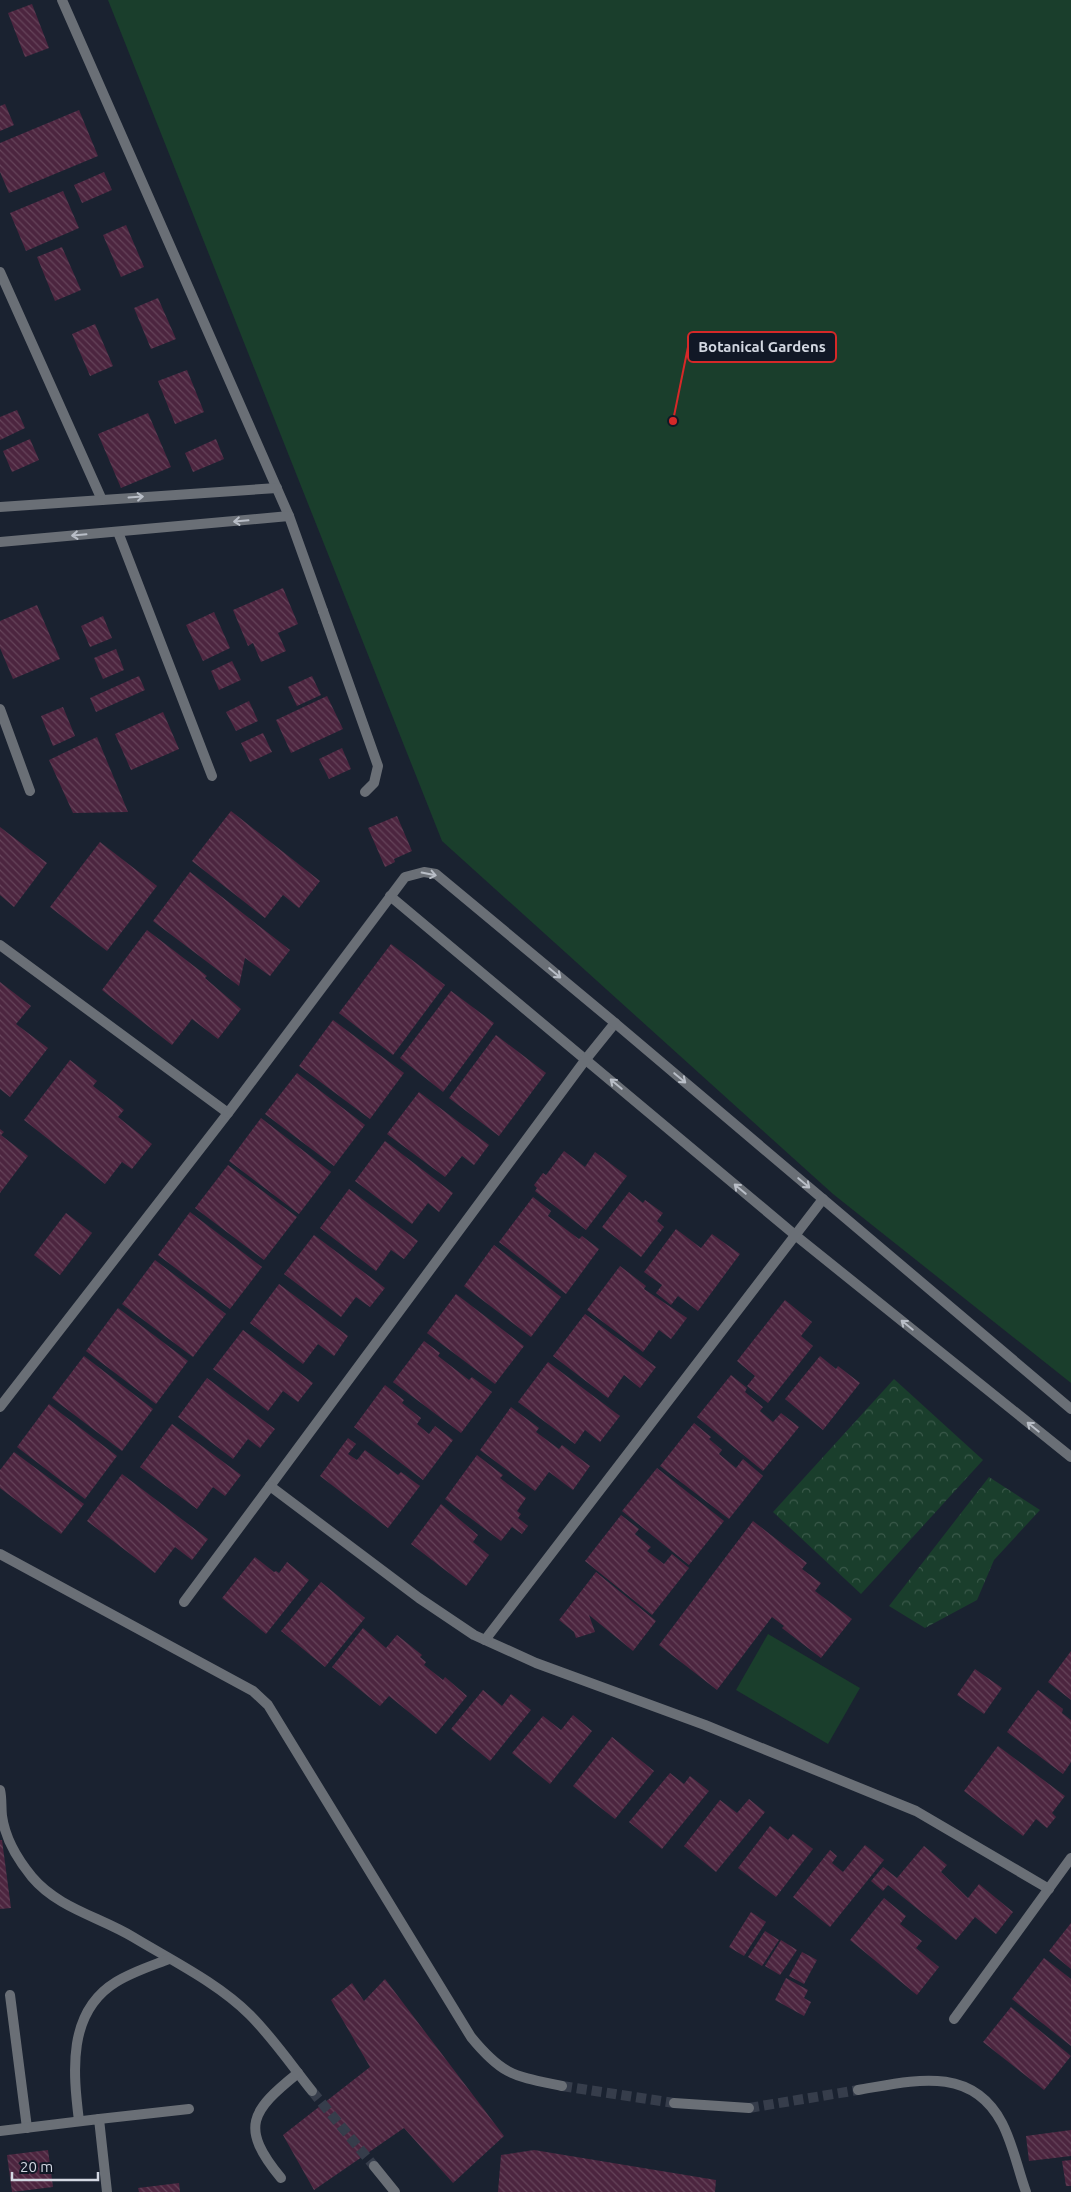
<svg xmlns="http://www.w3.org/2000/svg" width="1071" height="2192" font-family="Ubuntu,sans-serif">
<style>
.green{fill:#1a3e2c}
.park{fill:url(#park-crowns)}
.building{fill:url(#building-back-hatch)}
.lines{fill:none;stroke-linecap:round;stroke-linejoin:round}
.street-tunnel{stroke:#363d4b;stroke-width:10;stroke-dasharray:10 5;stroke-linecap:butt}
.lane{stroke:#6a6f76;stroke-width:10}
.street{stroke:#6a6f76;stroke-width:10}
.oneway{stroke:#b9bec7}
.leader{fill:none;stroke:#d62828;stroke-width:2}
.callout-dot{fill:#d62828;stroke:#111826;stroke-width:2}
.callout{fill:#111826;stroke:#d62828;stroke-width:2}
.callout-label{font-size:15px;text-anchor:middle;font-weight:bold;fill:#d3d8e2}
</style>
<defs>
<pattern id="park-crowns" width="20" height="18" patternUnits="userSpaceOnUse" patternTransform="scale(1.25)"><rect width="20" height="18" fill="#1a3e2c"/><path d="M2 6a3 3 0 1 1 6 0M12 15a3 3 0 1 1 6 0" fill="none" stroke="#3a594a"/></pattern>
<pattern id="building-back-hatch" width="6" height="6" patternUnits="userSpaceOnUse" patternTransform="scale(1.25)"><rect width="6" height="6" fill="#4c253f"/><path d="M-1 5l2 2M0 0l6 6M5-1l2 2" fill="none" stroke="#65445a"/></pattern>
</defs>
<rect width="100%" height="100%" fill="#1a2230"/>
<g class="green">
<polygon points="108,0 1071,0 1071,1383 833,1194 442,841"/>
<polygon points="768,1634 860,1688 828,1744 736,1690"/>
</g>
<g class="park">
<polygon points="894,1379 983,1460 861,1594 773,1512"/>
<polygon points="989,1477 1040,1510 994,1560 977,1600 925,1628 889,1606"/>
</g>
<g class="building">
<polygon points="32,4 49,48 25,57 8,13"/>
<polygon points="5,104 14,125 0,131 0,106"/>
<polygon points="79,110 98,156 9,193 0,172 0,143"/>
<polygon points="104,172 112,190 82,203 74,185"/>
<polygon points="63,191 79,228 26,251 10,213"/>
<polygon points="126,225 144,267 121,277 103,235"/>
<polygon points="62,247 81,290 55,301 37,257"/>
<polygon points="158,298 176,339 151,349 134,308"/>
<polygon points="95,324 113,366 90,376 72,334"/>
<polygon points="187,370 204,412 175,424 158,381"/>
<polygon points="17,410 25,428 0,440 0,417"/>
<polygon points="148,413 171,467 121,488 98,434"/>
<polygon points="30,439 39,460 12,472 3,451"/>
<polygon points="216,439 224,459 193,472 185,453"/>
<polygon points="283,588 298,624 278,633 286,651 261,662 253,643 248,646 233,610"/>
<polygon points="37,605 60,659 13,679 0,648 0,621"/>
<polygon points="214,612 230,648 203,661 186,625"/>
<polygon points="103,616 112,638 90,647 81,626"/>
<polygon points="116,649 124,670 103,679 94,658"/>
<polygon points="232,661 241,680 219,690 211,671"/>
<polygon points="139,676 145,690 96,712 90,698"/>
<polygon points="312,676 321,695 297,706 288,687"/>
<polygon points="327,696 343,729 291,753 276,720"/>
<polygon points="249,701 258,721 236,731 226,712"/>
<polygon points="63,707 75,736 53,746 41,716"/>
<polygon points="163,712 179,749 131,770 115,734"/>
<polygon points="263,733 272,752 250,762 241,743"/>
<polygon points="97,737 128,812 73,813 49,760"/>
<polygon points="342,748 351,769 329,779 319,759"/>
<polygon points="231,811 320,881 299,908 283,895 265,918 192,861"/>
<polygon points="397,816 412,851 394,859 395,862 385,867 368,828"/>
<polygon points="0,827 47,863 14,907 0,895"/>
<polygon points="100,842 157,886 107,951 50,907"/>
<polygon points="190,872 290,950 270,976 245,958 239,986 153,921"/>
<polygon points="147,930 207,976 205,978 241,1009 218,1039 192,1019 172,1045 102,990"/>
<polygon points="391,944 445,985 393,1055 339,1013"/>
<polygon points="0,982 31,1006 16,1024 48,1048 10,1097 0,1089"/>
<polygon points="451,991 494,1023 443,1092 400,1058"/>
<polygon points="333,1020 404,1073 370,1119 299,1066"/>
<polygon points="496,1035 546,1073 499,1136 449,1098"/>
<polygon points="70,1060 97,1081 93,1086 124,1110 118,1117 152,1144 132,1169 122,1162 105,1184 24,1120"/>
<polygon points="297,1073 365,1125 334,1166 265,1114"/>
<polygon points="419,1092 489,1145 474,1165 462,1156 445,1177 387,1134"/>
<polygon points="261,1118 331,1172 299,1214 229,1161"/>
<polygon points="0,1129 4,1132 1,1135 28,1156 0,1193"/>
<polygon points="385,1141 453,1193 439,1212 428,1203 412,1224 355,1181"/>
<polygon points="564,1151 585,1167 595,1152 627,1176 586,1230 535,1191 537,1188 534,1185 543,1173 546,1175"/>
<polygon points="228,1165 297,1217 264,1260 195,1208"/>
<polygon points="349,1189 418,1241 404,1259 391,1250 376,1271 320,1228"/>
<polygon points="629,1192 643,1203 645,1200 663,1213 657,1221 664,1227 641,1257 602,1227"/>
<polygon points="533,1197 551,1211 548,1216 579,1239 582,1236 599,1249 566,1294 499,1242"/>
<polygon points="190,1212 262,1267 230,1309 158,1255"/>
<polygon points="66,1213 92,1233 60,1275 34,1255"/>
<polygon points="676,1229 701,1248 712,1234 740,1254 698,1311 678,1296 671,1305 656,1293 662,1285 644,1272"/>
<polygon points="314,1235 385,1288 370,1307 356,1297 341,1317 284,1274"/>
<polygon points="494,1245 561,1297 531,1337 464,1286"/>
<polygon points="155,1260 226,1314 193,1357 122,1304"/>
<polygon points="620,1266 646,1286 644,1289 687,1318 671,1339 659,1330 643,1352 587,1310"/>
<polygon points="279,1284 348,1336 334,1356 318,1344 303,1364 250,1323"/>
<polygon points="456,1294 524,1346 495,1384 427,1333"/>
<polygon points="785,1300 812,1322 801,1336 813,1346 768,1403 747,1386 755,1376 737,1361"/>
<polygon points="118,1308 188,1361 156,1404 86,1351"/>
<polygon points="585,1314 656,1367 640,1388 624,1375 608,1398 553,1356"/>
<polygon points="243,1330 313,1383 298,1402 283,1391 268,1411 213,1369"/>
<polygon points="424,1341 440,1353 438,1356 469,1380 472,1377 492,1392 461,1433 393,1382"/>
<polygon points="84,1356 153,1409 122,1451 52,1398"/>
<polygon points="820,1356 836,1369 838,1366 860,1383 823,1430 785,1399"/>
<polygon points="548,1362 620,1416 600,1442 585,1430 575,1444 518,1402"/>
<polygon points="731,1375 747,1388 745,1392 763,1407 760,1411 773,1422 781,1413 799,1427 763,1471 697,1417"/>
<polygon points="207,1378 275,1429 260,1448 248,1439 233,1459 178,1417"/>
<polygon points="385,1385 404,1400 402,1403 421,1418 417,1424 429,1434 435,1426 453,1440 423,1480 354,1427"/>
<polygon points="49,1404 117,1456 85,1499 17,1447"/>
<polygon points="511,1407 539,1428 536,1432 559,1449 562,1445 590,1466 573,1490 549,1472 535,1491 480,1450"/>
<polygon points="694,1423 711,1437 709,1439 722,1450 719,1454 736,1468 743,1459 763,1476 729,1519 660,1466"/>
<polygon points="172,1424 241,1475 225,1496 213,1487 197,1509 140,1467"/>
<polygon points="348,1438 356,1444 348,1454 357,1460 365,1450 398,1475 401,1472 420,1486 388,1528 320,1476"/>
<polygon points="14,1452 84,1504 61,1534 0,1488 0,1470"/>
<polygon points="477,1455 503,1475 500,1478 526,1498 517,1511 521,1514 518,1518 528,1526 522,1534 512,1527 501,1541 445,1499"/>
<polygon points="657,1468 724,1521 689,1565 622,1511"/>
<polygon points="122,1474 208,1539 192,1560 175,1547 155,1573 87,1521"/>
<polygon points="441,1504 478,1535 473,1542 489,1555 466,1586 411,1544"/>
<polygon points="621,1515 639,1529 635,1534 651,1547 647,1551 664,1564 672,1554 689,1568 652,1615 585,1561"/>
<polygon points="753,1521 807,1563 802,1569 821,1583 815,1591 852,1619 821,1658 782,1628 784,1626 772,1617 717,1690 659,1645"/>
<polygon points="255,1557 274,1572 276,1571 279,1573 287,1562 309,1580 266,1634 222,1598"/>
<polygon points="596,1572 656,1621 633,1651 589,1615 595,1632 576,1638 574,1632 559,1620"/>
<polygon points="321,1582 365,1618 325,1667 281,1631"/>
<polygon points="363,1628 386,1648 397,1635 422,1655 420,1657 426,1662 424,1665 443,1680 445,1677 467,1696 436,1734 389,1696 380,1706 332,1667"/>
<polygon points="1071,1651 1071,1700 1048,1682"/>
<polygon points="975,1669 1002,1688 984,1714 957,1695"/>
<polygon points="483,1690 502,1706 511,1694 531,1710 490,1761 451,1729"/>
<polygon points="1038,1690 1063,1709 1062,1713 1071,1720 1071,1762 1063,1774 1007,1732"/>
<polygon points="573,1715 592,1731 550,1784 512,1753 543,1716 561,1730"/>
<polygon points="612,1737 654,1771 615,1819 573,1786"/>
<polygon points="998,1746 1065,1796 1052,1813 1056,1817 1047,1828 1036,1819 1023,1836 964,1791"/>
<polygon points="670,1773 684,1784 690,1776 709,1791 662,1849 629,1822"/>
<polygon points="749,1799 765,1812 716,1872 684,1846 720,1800 737,1813"/>
<polygon points="770,1826 788,1840 793,1834 813,1849 776,1897 738,1868"/>
<polygon points="0,1840 2,1840 11,1908 0,1909"/>
<polygon points="865,1845 884,1860 830,1927 793,1897 830,1850 837,1856 832,1863 843,1872"/>
<polygon points="924,1846 947,1865 941,1872 968,1898 979,1884 1013,1912 996,1934 975,1917 956,1940 888,1885 883,1891 871,1881 883,1867 897,1878"/>
<polygon points="884,1898 906,1916 900,1924 922,1941 916,1948 939,1967 917,1995 850,1940"/>
<polygon points="751,1912 766,1922 744,1956 729,1947"/>
<polygon points="1071,1923 1071,1969 1049,1951"/>
<polygon points="765,1931 779,1940 762,1966 748,1957"/>
<polygon points="781,1940 797,1950 780,1975 765,1966"/>
<polygon points="802,1952 817,1960 804,1984 789,1976"/>
<polygon points="1044,1958 1071,1979 1071,2046 1012,1999"/>
<polygon points="786,1978 808,1990 804,1998 811,2002 804,2016 775,2000"/>
<polygon points="385,1979 504,2136 453,2183 404,2128 314,2190 283,2135 370,2067 331,2000 352,1983 364,2001"/>
<polygon points="1011,2007 1071,2056 1044,2090 983,2042"/>
<polygon points="1071,2130 1071,2156 1029,2161 1026,2136"/>
<polygon points="48,2150 53,2187 12,2192 7,2155"/>
<polygon points="534,2150 716,2180 715,2192 498,2192 501,2155"/>
<polygon points="1071,2160 1071,2186 1066,2186 1062,2161"/>
<polygon points="179,2183 180,2192 139,2192 138,2188"/>
</g>
<g class="lines">
<g class="street-tunnel">
<polyline points="562,2086 674,2103"/>
<polyline points="312,2091 374,2166"/>
<polyline points="749,2108 858,2090"/>
</g>
<polyline class="lane" points="323,611 378,766 374,783 365,792"/>
<g class="street">
<polyline points="62,0 289,516 323,611"/>
<polyline points="0,272 102,500"/>
<polyline points="0,507 277,488"/>
<polyline points="118,532 212,776"/>
<polyline points="0,542 289,516"/>
<polyline points="0,709 30,791"/>
<polyline points="390,896 795,1235 1071,1457"/>
<polyline points="0,945 228,1113 0,1407"/>
<polyline points="615,1023 586,1059 270,1486 419,1598 474,1635 536,1663 705,1725 916,1811 1049,1889"/>
<polyline points="228,1113 405,877 424,872 436,874 615,1023 1071,1409"/>
<path d="M0,1554L253,1691L268,1705L471,2037C503,2076 514,2076 562,2086"/>
<polyline points="184,1602 270,1486"/>
<polyline points="485,1640 823,1199"/>
<path d="M0,1790C2,1798 1,1807 2,1816C5,1838 18,1860 32,1877C58,1908 100,1917 133,1937C171,1960 218,1983 250,2015C273,2038 292,2066 312,2091"/>
<polyline points="10,1995 27,2128"/>
<polyline points="954,2019 1071,1858"/>
<path d="M858,2090C912,2081 971,2064 1002,2123C1013,2144 1018,2170 1026,2192"/>
<polyline points="674,2103 749,2108"/>
<polyline points="99,2119 189,2109"/>
<path d="M79,2121C73,2072 67,2012 116,1982C132,1972 151,1966 169,1959"/>
<polyline points="0,2131 99,2119 107,2192"/>
<polyline points="374,2166 395,2192"/>
<path d="M281,2178C239,2127 251,2111 298,2073"/>
</g>
</g>
<defs><path id="oneway-shaft" d="M-6 0H5M1.5-3L5.5 0L1.5 3" fill="none" stroke-width="1.6" stroke-linecap="round" stroke-linejoin="round" transform="scale(1.25)"/></defs>
<g class="oneway">
<use href="#oneway-shaft" transform="translate(136 497) rotate(-4)"/>
<use href="#oneway-shaft" transform="translate(241 521) rotate(175)"/>
<use href="#oneway-shaft" transform="translate(79 535) rotate(175)"/>
<use href="#oneway-shaft" transform="translate(429 874) rotate(11)"/>
<use href="#oneway-shaft" transform="translate(555 973) rotate(40)"/>
<use href="#oneway-shaft" transform="translate(680 1078) rotate(40)"/>
<use href="#oneway-shaft" transform="translate(616 1084) rotate(-140)"/>
<use href="#oneway-shaft" transform="translate(804 1183) rotate(40)"/>
<use href="#oneway-shaft" transform="translate(740 1189) rotate(-140)"/>
<use href="#oneway-shaft" transform="translate(907 1325) rotate(-141)"/>
<use href="#oneway-shaft" transform="translate(1033 1427) rotate(-141)"/>
</g>
<path class="leader" d="M673 421L688 347"/>
<circle class="callout-dot" cx="673" cy="421" r="5"/>
<rect class="callout" x="688" y="332" width="148" height="30" rx="5"/>
<g class="callout-label">
<text x="762" y="352">Botanical Gardens</text>
</g>
<path d="M12 2172v8h86v-8" fill="none" stroke="#d3d8e2" stroke-width="2.5"/>
<text x="20" y="2172" font-size="15" fill="#d3d8e2" stroke="#111826" stroke-width="4" paint-order="stroke">20 m</text>
</svg>
